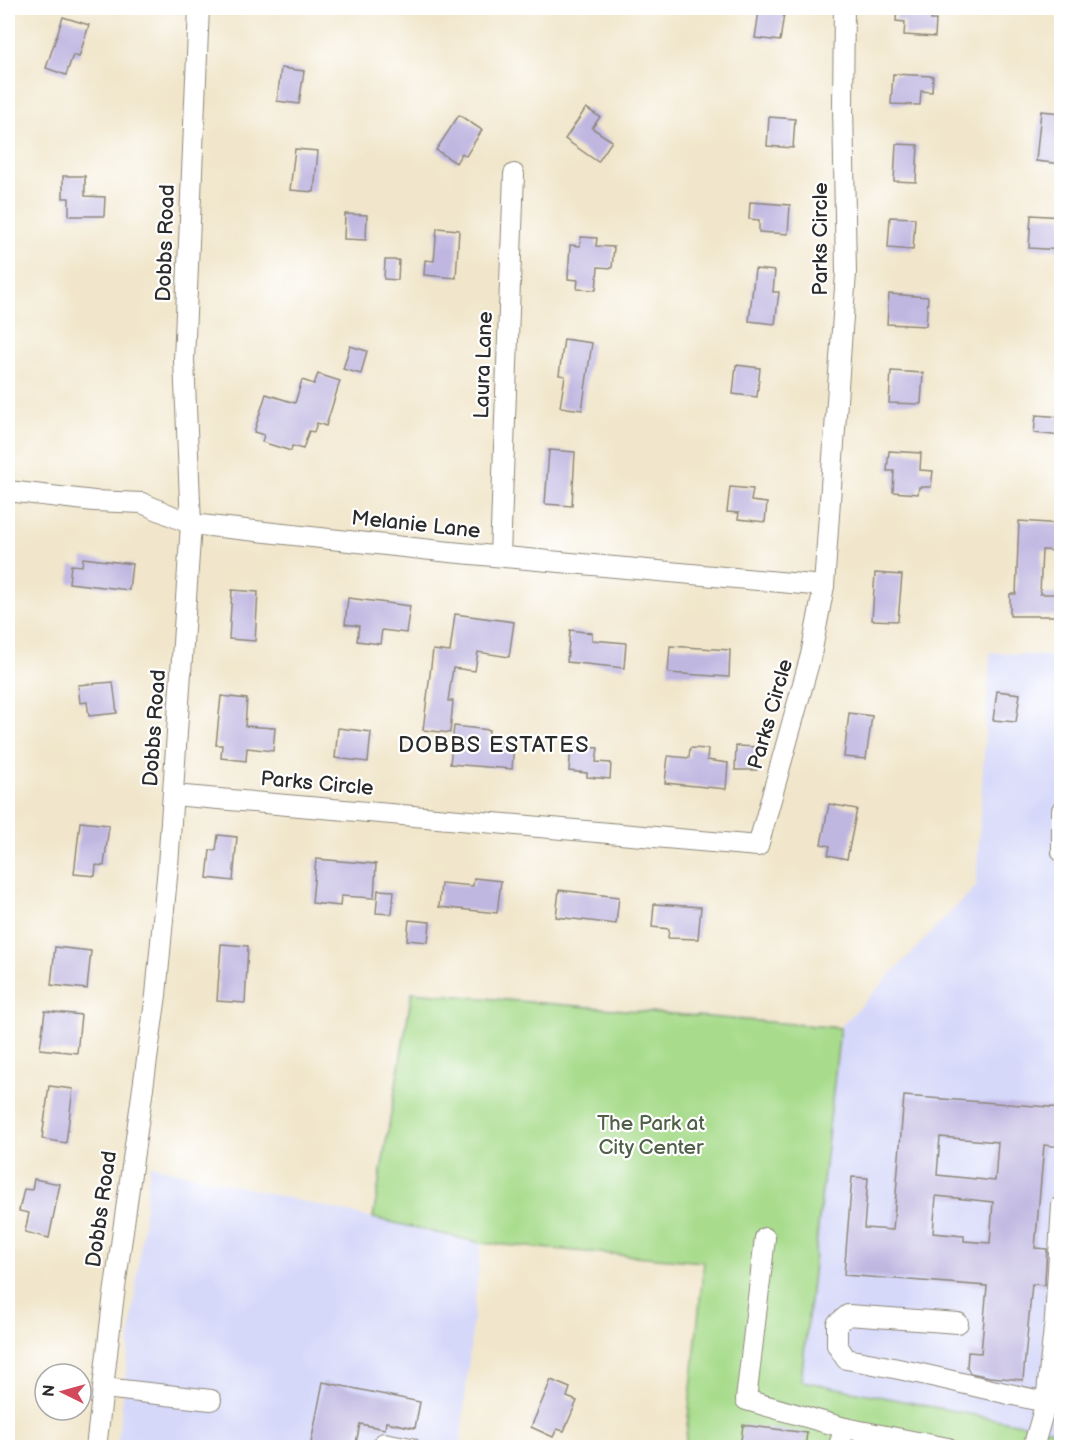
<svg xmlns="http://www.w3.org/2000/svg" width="1069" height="1455" font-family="'Balsamiq Sans',sans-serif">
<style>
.built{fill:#d5d8f9}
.green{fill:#a8dc8c;stroke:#6a845c;stroke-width:1.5}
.building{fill:#c0b7e1;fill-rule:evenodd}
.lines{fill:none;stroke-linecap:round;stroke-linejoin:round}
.minor-casing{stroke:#8e887b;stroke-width:22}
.minor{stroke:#fff;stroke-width:20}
.labels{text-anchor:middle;stroke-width:4.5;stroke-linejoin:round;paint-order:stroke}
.street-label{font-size:21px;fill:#2b2b2b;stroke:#fff}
.park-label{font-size:21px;fill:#506048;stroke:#fff}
.neighbourhood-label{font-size:22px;letter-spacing:1.5px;fill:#2b2b2b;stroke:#fff}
</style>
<rect width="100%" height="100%" fill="#fff"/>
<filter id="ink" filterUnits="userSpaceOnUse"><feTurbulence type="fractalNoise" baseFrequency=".0167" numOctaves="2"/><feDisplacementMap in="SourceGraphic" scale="12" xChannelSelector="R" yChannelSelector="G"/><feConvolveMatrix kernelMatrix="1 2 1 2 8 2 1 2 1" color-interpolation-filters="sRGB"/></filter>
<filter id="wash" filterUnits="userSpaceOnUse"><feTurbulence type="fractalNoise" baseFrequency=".008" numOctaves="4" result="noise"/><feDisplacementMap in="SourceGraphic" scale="24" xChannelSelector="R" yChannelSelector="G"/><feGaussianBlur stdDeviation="1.35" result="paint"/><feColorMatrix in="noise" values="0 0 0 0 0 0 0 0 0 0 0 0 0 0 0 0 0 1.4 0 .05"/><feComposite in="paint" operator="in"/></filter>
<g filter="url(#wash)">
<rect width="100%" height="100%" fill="#f1e6cb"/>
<polygon class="built" points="990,652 1061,657 1061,1432 801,1381 840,1028 413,992 374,1217 481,1243 460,1447 117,1448 150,1165 372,1218 411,991 840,1027 976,886"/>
<polygon class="green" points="412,992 840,1028 801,1381 1061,1432 1061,1447 685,1447 704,1262 481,1243 373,1218"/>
<g id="blocks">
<g class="building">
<polygon points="897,8 932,8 931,20 936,20 935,37 904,35 905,22 896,21"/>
<polygon points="759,11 784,14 780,41 755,38"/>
<polygon points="63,17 89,25 79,57 73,55 66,75 46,68"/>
<polygon points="281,68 304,71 299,104 277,101"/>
<polygon points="893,74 933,76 932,92 921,91 920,105 891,104"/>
<polygon points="586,108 600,117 592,128 612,141 598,162 565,139"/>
<polygon points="1041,111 1062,113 1062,164 1036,161"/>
<polygon points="459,115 482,130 466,156 462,153 456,163 436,150"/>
<polygon points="769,117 795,119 793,148 767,146"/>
<polygon points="896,144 918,145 916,182 894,181"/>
<polygon points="295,149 318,151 314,192 290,190"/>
<polygon points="63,176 85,176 85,196 105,197 104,216 69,216 69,198 63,198"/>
<polygon points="750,202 790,205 788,234 759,232 759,220 749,219"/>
<polygon points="345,214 367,215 366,240 344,239"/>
<polygon points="1031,215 1062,217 1062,250 1029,248"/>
<polygon points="890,217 915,218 913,250 888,248"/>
<polygon points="437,228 459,230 456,278 424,275 425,260 434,261"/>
<polygon points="581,237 597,238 596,246 614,247 612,268 598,267 596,290 577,289 578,280 568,279 570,245 580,246"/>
<polygon points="385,260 399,260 398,280 384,279"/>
<polygon points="755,269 775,271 773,292 779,292 775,324 749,321"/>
<polygon points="889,294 928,297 926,326 887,324"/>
<polygon points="564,339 592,343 582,410 560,407 565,376 559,375"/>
<polygon points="350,346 367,351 361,374 343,369"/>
<polygon points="736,365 760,368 757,397 733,394"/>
<polygon points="891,371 923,373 921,404 889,403"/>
<polygon points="318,374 340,381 326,426 317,423 314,432 309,431 303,449 292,446 291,451 262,442 264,435 254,432 266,394 295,403 302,380 314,384"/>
<polygon points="1036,415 1062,417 1062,436 1034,433"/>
<polygon points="549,450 575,452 572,506 545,504"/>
<polygon points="889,451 921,453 920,470 933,471 931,487 919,487 918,494 893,492 894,471 887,471"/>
<polygon points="730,487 753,489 751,501 767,503 765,522 738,519 739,513 727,512"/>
<polygon points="1019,521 1062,524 1062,551 1042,550 1040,594 1060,594 1060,616 1010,616 1010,594 1016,594"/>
<polygon points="83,558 132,564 129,590 69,583 71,565 82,566"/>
<polygon points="875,573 902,575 898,621 872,620"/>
<polygon points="232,590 258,592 255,641 229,639"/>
<polygon points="348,598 410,606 406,633 382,630 380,644 357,641 359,626 345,624"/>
<polygon points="455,614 514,622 509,657 478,652 475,671 453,668 448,701 453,701 450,733 423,730 433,650 450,652"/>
<polygon points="570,630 592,633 592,640 626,643 624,668 567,662"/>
<polygon points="670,646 730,650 729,677 668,673"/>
<polygon points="113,682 117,713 89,716 87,702 80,703 78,685"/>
<polygon points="997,691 1020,694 1016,722 993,720"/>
<polygon points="221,696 247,699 245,726 275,728 273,751 247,748 246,761 221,758 222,745 216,745"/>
<polygon points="849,713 872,716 866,759 844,757"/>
<polygon points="454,726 489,730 488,740 514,743 512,769 450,764"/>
<polygon points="338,728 371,732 368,762 335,758"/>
<polygon points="571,746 598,748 596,762 611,763 610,779 587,777 587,773 569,771"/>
<polygon points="736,746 758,747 757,770 735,770"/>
<polygon points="690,748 708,749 707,760 728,763 726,789 665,783 668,756 689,758"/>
<polygon points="829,804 857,809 847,859 828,855 830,846 821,844"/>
<polygon points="80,822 109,825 104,866 96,865 95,876 74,874"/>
<polygon points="218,835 237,837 233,881 207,878 210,850 216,850"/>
<polygon points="316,859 376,864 374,898 341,896 340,906 312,903"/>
<polygon points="474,878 501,881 497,913 439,907 441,883 473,886"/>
<polygon points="378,890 394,891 392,914 376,913"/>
<polygon points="559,890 619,897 616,924 556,917"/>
<polygon points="654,904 701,907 698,939 668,938 669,929 652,927"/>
<polygon points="409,920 430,922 428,942 407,940"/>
<polygon points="221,944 248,946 245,1003 217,1001"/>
<polygon points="55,947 91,951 87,989 51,985"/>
<polygon points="45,1011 81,1015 77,1053 40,1049"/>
<polygon points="49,1086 73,1089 66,1143 42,1139"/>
<path d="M904,1096L1062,1108V1147L1044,1145L1035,1248L1047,1249L1045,1279V1285L1032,1284L1023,1380L990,1377L970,1373L967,1367L968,1352L981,1353L987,1286L844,1275L852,1177L868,1178L864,1228L893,1230ZM940,1137L998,1142L995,1181L937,1175ZM936,1196L993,1202L990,1243L964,1241V1236L933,1233Z"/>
<polygon points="34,1179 60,1184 49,1238 25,1232 29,1213 19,1211 24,1189 32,1190"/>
<polygon points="551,1380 570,1388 567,1397 577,1401 564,1431 557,1429 553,1437 531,1427"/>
<polygon points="323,1382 420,1402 415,1428 386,1422 385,1429 360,1424 355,1448 310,1448"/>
<polygon points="743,1425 807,1433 805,1448 740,1448"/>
</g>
</g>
</g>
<g filter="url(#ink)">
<use href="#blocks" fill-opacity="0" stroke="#8e887b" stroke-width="1.5"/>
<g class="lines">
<defs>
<g id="minor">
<polyline points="8,491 94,501 142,503 191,524 450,552 824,586"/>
<polyline points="500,556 514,174"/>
<polyline points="173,795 758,846 811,655 824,586 846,273 843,104 844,8"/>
<polyline points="1062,810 1062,852"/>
<polyline points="765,1238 746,1400 845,1428 948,1448"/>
<path d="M958,1323L848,1315L837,1324V1345L846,1359C913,1370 979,1388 1046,1402L1033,1448"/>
<polyline points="104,1388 211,1400"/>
<polyline points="1046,1402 1055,1319 1062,1205"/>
<polyline points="96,1448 113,1302 156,995 168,866 191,524 184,360 199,8"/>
<polyline points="383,1448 384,1443 411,1448"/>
<polyline points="838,1448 845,1428"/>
</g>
</defs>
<use href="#minor" class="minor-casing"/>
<use href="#minor" class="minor"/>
</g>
</g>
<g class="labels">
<g class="street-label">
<text transform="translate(820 239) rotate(-90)" y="7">Parks Circle</text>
<text transform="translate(165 243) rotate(-88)" y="7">Dobbs Road</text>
<text transform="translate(483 365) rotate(-88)" y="7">Laura Lane</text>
<text transform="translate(416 524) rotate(6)" y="7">Melanie Lane</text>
<text transform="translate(770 714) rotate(-74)" y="7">Parks Circle</text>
<text transform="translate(154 728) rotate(-86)" y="7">Dobbs Road</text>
<text transform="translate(317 783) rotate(5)" y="7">Parks Circle</text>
<text transform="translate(101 1209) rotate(-82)" y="7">Dobbs Road</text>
</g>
<g class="park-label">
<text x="651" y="1130">The Park at<tspan x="651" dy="24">City Center</tspan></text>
</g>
<g class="neighbourhood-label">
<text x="494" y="752">DOBBS ESTATES</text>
</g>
</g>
<rect width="1069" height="1455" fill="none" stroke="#fff" stroke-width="30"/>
<g transform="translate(63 1392) rotate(275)"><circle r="28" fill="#ffffff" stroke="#aaaaaa" stroke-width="1.5"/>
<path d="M0-4.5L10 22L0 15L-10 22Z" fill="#d1495b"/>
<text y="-9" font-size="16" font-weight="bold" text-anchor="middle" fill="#2b2b2b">N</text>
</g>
</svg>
